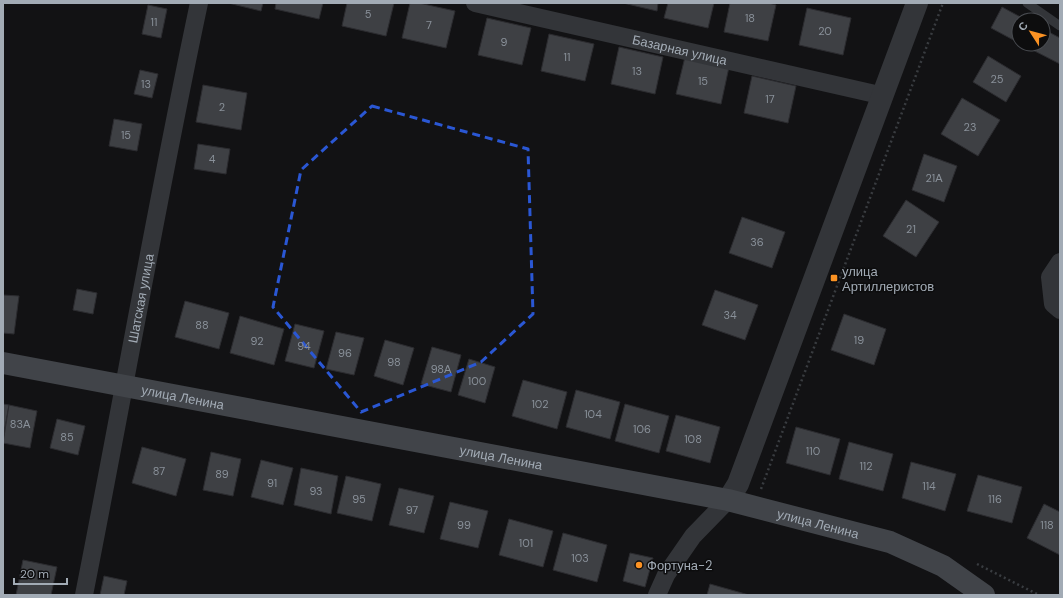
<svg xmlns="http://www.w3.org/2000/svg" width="1063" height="598" font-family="'DM Sans',sans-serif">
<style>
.building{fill:#3e4044;stroke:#2c2c30}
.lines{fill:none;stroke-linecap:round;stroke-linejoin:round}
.path{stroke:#393c40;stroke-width:2.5;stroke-dasharray:2 3;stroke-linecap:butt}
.service{stroke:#333539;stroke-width:9}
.minor{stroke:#333539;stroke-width:18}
.tertiary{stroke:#333539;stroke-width:22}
.secondary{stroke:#414449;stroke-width:22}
.marked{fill:none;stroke:#2a57d4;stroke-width:3;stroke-dasharray:8 5;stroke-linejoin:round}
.poi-dot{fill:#fb9223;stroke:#0d0d0e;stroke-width:1.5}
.labels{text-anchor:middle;stroke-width:3;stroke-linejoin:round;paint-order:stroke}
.number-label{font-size:11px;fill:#899099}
.street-label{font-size:13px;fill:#a2abb5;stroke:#0d0d0e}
.poi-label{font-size:13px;fill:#a2abb5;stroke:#0d0d0e;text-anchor:start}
</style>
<rect width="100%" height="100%" fill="#121214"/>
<g class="building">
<polygon points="228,3 263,3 261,11"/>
<polygon points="276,3 323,3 319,19 275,9"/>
<polygon points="347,3 394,3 386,36 342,26"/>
<polygon points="410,3 419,3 455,11 446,48 402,38"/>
<polygon points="623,3 658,3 657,11"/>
<polygon points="668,3 714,3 708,28 664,18"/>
<polygon points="730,3 769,3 776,5 768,41 724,32"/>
<polygon points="148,5 167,9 161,38 142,34"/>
<polygon points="1002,7 1026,20 1019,20 1019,43 991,28"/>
<polygon points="807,8 851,18 843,55 799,45"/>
<polygon points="487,18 531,28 522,65 478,55"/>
<polygon points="1043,29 1060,38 1060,64 1021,44 1043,44"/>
<polygon points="549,34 594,44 585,81 541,71"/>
<polygon points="619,47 663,57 655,94 611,84"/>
<polygon points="988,56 1021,76 1006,102 973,82"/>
<polygon points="685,57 729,67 721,104 676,94"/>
<polygon points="140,70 158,74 152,98 134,94"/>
<polygon points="752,76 796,86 788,123 744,113"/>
<polygon points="203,85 247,93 241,130 196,122"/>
<polygon points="962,98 1000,120 978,156 941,134"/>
<polygon points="114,119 142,124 137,151 109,146"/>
<polygon points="198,144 230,149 226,174 194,169"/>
<polygon points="924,154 957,166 944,202 912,190"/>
<polygon points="906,200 939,222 916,257 883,236"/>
<polygon points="742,217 785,232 772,268 729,253"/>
<polygon points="77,289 97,293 93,314 73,310"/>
<polygon points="715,290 758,305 745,340 702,325"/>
<polygon points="3,295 19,296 14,334 3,333"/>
<polygon points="185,301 229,313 219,349 175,337"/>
<polygon points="844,314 886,329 874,365 831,350"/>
<polygon points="240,316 284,329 274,365 230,353"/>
<polygon points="295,324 324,331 314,368 285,361"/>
<polygon points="336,332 364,338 354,375 326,369"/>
<polygon points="385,340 414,348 403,385 374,376"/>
<polygon points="432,347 461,355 451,392 421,384"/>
<polygon points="469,359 495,367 485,403 458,395"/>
<polygon points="523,380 567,392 557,429 512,416"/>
<polygon points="576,390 620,402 610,439 566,427"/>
<polygon points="3,404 9,405 3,437"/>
<polygon points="625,404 669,416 659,453 615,441"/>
<polygon points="9,405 37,411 30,448 3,443"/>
<polygon points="676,415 720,427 710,463 666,451"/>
<polygon points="57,419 85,426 78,455 50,448"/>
<polygon points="796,427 840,439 830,475 786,463"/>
<polygon points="849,442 893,454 883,491 839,479"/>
<polygon points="142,447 186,459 176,496 132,483"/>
<polygon points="211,452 241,459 233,496 203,490"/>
<polygon points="261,460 293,468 283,505 251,497"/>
<polygon points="911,462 956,474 945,511 902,498"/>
<polygon points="301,468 338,476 331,514 294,505"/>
<polygon points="978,475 1022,487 1012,523 967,511"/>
<polygon points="346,476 381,484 372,521 337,513"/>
<polygon points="399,488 434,496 424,533 389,525"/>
<polygon points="450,502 488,511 478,548 440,539"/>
<polygon points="1044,504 1060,512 1060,555 1027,538"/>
<polygon points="509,519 553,531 543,567 499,555"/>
<polygon points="563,533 607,545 597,582 553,570"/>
<polygon points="630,553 653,558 645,587 623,581"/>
<polygon points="23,560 57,567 51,595 16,595"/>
<polygon points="104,576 127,581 124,595 100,595"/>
<polygon points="710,584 749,595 707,595"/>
</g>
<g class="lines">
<g class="path">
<polyline points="761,489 943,3"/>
<polyline points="977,564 1039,595"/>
</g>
<polyline class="service" points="1027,3 1060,26"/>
<g class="minor">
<path id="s1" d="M475,3L884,96"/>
<polyline points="1060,262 1050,277 1053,304 1060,310"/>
<path id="s2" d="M84,595C123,398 157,200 199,3"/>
<polyline points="657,595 666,575 693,536 728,500"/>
</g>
<polyline class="tertiary" points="728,500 738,484 917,3"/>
<path class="secondary" id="s3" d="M3,363L728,500L890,542L943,566L984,595"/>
</g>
<path class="marked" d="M372,106L528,149L533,314L481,362L361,412L273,307L301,170Z"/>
<g class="poi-dot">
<rect x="830" y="274" width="8" height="8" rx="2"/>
<circle cx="639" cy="565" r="4"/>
</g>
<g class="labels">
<g class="number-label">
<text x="368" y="18">5</text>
<text x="750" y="22">18</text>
<text x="154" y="26">11</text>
<text x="429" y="29">7</text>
<text x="825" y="35">20</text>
<text x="504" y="46">9</text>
<text x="567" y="61">11</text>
<text x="637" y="75">13</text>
<text x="997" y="83">25</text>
<text x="703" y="85">15</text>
<text x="146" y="88">13</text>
<text x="770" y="103">17</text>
<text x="222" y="111">2</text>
<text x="970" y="131">23</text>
<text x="126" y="139">15</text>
<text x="212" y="163">4</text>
<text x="934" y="182">21А</text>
<text x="911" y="233">21</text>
<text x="757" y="246">36</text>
<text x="730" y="319">34</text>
<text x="202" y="329">88</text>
<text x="859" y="344">19</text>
<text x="257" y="345">92</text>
<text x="304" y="350">94</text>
<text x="345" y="357">96</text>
<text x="394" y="366">98</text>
<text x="441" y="373">98А</text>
<text x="477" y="385">100</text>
<text x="540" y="408">102</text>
<text x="593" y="418">104</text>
<text x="20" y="428">83А</text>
<text x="642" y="433">106</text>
<text x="67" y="441">85</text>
<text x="693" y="443">108</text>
<text x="813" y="455">110</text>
<text x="866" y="470">112</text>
<text x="159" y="475">87</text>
<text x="222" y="478">89</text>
<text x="272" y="487">91</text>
<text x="929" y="490">114</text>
<text x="316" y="495">93</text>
<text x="359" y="503">95</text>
<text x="995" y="503">116</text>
<text x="412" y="514">97</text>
<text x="464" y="529">99</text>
<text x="1047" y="529">118</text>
<text x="526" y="547">101</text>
<text x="580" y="562">103</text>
</g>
<g class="street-label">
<text dy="5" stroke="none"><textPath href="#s1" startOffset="210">Базарная улица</textPath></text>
<text dy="5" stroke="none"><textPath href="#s2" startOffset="302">Шатская улица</textPath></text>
<text dy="5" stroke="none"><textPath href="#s3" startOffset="183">улица Ленина</textPath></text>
<text dy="5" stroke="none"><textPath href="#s3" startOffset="507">улица Ленина</textPath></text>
<text dy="5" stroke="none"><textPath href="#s3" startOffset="831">улица Ленина</textPath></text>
</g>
<g class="poi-label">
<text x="842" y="276">улица<tspan x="842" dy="15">Артиллеристов</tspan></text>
<text x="647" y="570">Фортуна-2</text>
</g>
</g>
<rect width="1063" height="598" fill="none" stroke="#a2abb5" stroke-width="8"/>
<g transform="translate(1031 32) rotate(306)"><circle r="19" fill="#0d0d0e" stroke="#494c51"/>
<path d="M0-3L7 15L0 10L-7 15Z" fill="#fb9223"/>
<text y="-6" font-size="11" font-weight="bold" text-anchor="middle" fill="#a2abb5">С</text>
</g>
<path d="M14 578v6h53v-6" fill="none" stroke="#a2abb5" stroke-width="2"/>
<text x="20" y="578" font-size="12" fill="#a2abb5" stroke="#0d0d0e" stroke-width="3" paint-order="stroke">20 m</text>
</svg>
